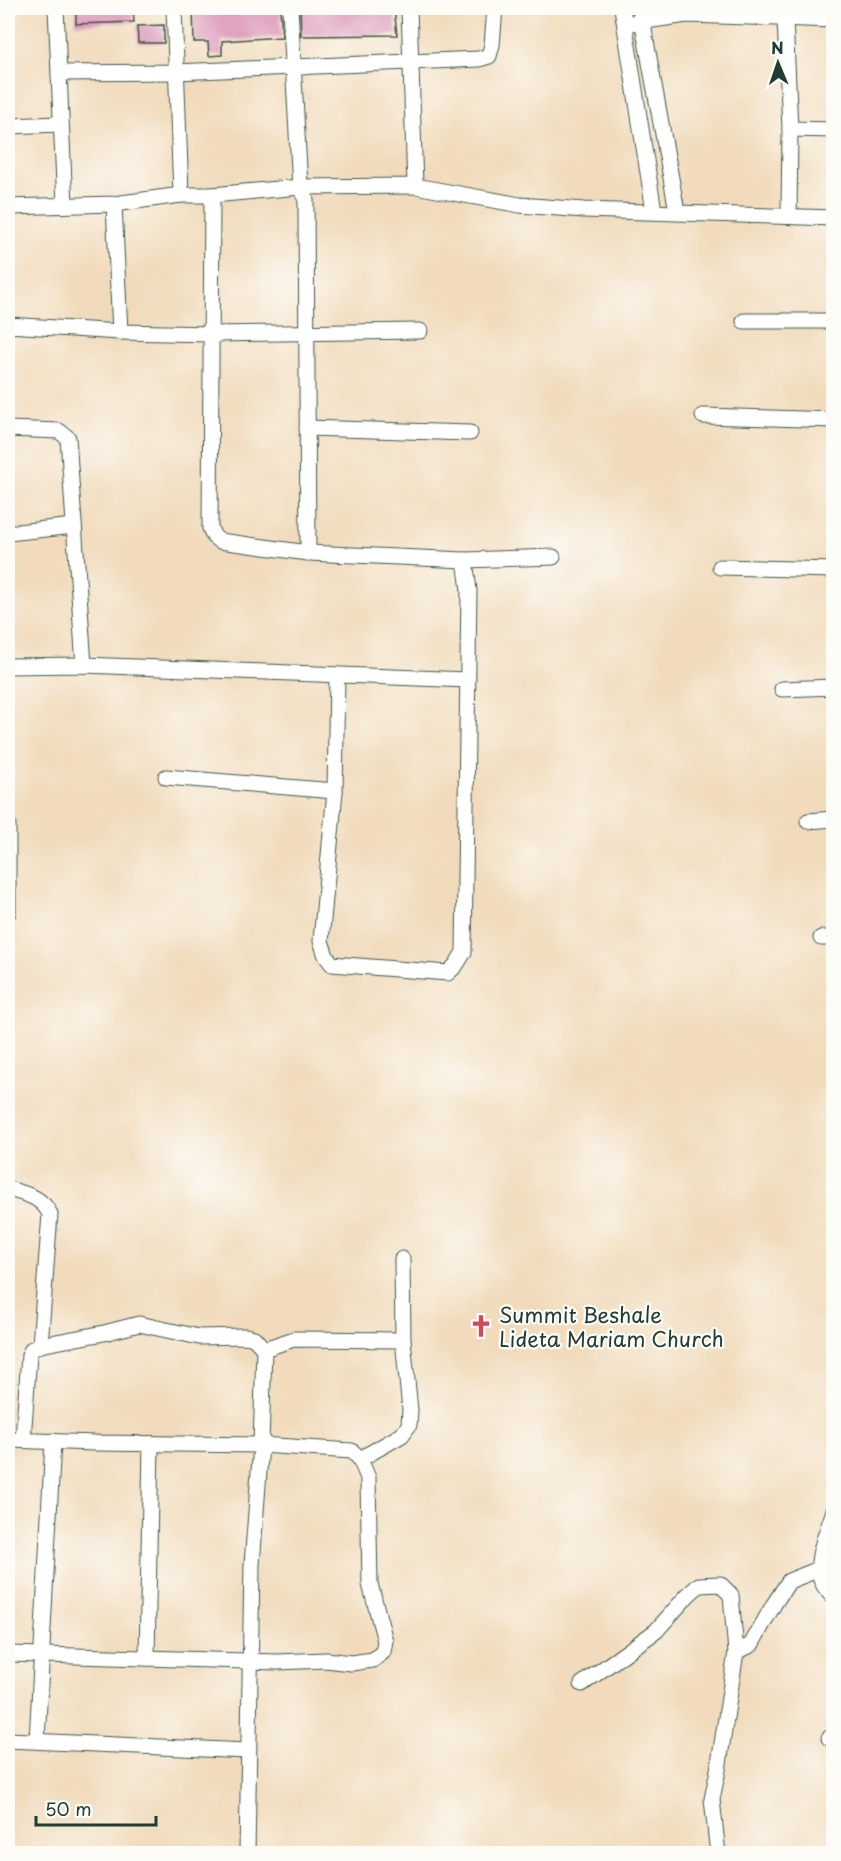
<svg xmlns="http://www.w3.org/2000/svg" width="841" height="1861" viewBox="0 0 841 1861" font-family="'Playpen Sans',sans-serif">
<rect width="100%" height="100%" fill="#fdfcf7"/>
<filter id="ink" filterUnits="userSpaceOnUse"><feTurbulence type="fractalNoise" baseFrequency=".0167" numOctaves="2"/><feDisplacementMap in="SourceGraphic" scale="12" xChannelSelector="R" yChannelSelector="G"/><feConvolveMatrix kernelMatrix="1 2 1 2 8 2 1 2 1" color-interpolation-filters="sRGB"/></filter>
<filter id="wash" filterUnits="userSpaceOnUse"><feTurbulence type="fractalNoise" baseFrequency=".008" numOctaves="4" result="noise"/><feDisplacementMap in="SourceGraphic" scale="24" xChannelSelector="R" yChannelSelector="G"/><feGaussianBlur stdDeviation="1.35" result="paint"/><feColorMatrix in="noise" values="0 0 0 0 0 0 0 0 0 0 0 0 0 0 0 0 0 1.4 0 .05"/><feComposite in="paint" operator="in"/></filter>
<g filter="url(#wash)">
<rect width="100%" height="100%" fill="#f1dbbc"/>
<g id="blocks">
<g fill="#d98eb4">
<polygon points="76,8 133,8 134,22 76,24"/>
<polygon points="193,8 280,8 282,37 222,41 222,55 209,56 208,42 194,42"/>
<polygon points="300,8 394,8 397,35 301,36"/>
<polygon points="164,25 164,43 138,43 137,26"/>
</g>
</g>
</g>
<g filter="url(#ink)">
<use href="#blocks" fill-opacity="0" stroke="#3e5548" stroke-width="1.5"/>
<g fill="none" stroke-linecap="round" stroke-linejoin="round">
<g stroke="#3e5548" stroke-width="17">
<g id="street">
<polyline points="56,8 65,205"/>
<polyline points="174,8 181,195"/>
<polyline points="290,8 300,187 306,200 308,553"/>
<polyline points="622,8 654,211"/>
<polyline points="640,8 677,211"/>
<polyline points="785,19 790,129 789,216"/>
<polyline points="625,24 687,15 834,20"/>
<polyline points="59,73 175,72 479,59 489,56 492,45 495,8"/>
<polyline points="8,126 60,124"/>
<polyline points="790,129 834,130"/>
<polyline points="415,186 520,205 584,210 834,218"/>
<polyline points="212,195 210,528 214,537 220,541 308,553 465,560 469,590 464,952 456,965 448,973 332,964 326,956 321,941 335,791 337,677"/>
<polyline points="114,204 120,332"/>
<polyline points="8,207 114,204 181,195 212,195 300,187 415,186 409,8"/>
<polyline points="744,321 834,321"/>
<polyline points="8,325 120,332 211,334 420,331"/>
<polyline points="703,416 834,420"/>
<polyline points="307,428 470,433"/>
<polyline points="8,429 59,431 68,438 84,665"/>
<polyline points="8,533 74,526"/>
<polyline points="465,560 553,557"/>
<polyline points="720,567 834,570"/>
<polyline points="8,666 84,665 468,680"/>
<polyline points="782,689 834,687"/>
<polyline points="166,777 335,791"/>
<polyline points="808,821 834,819"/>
<polyline points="8,824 8,913"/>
<polyline points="821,938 834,938"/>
<path d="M8,1189c17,5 33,7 42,25l-10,131"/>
<polyline points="264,1349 294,1339 403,1340"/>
<polyline points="8,1440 95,1443 261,1445 352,1451 360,1459 368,1478 370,1584 385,1641 383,1652 373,1660 351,1663 326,1660 277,1662 8,1654"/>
<polyline points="23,1440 29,1355 32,1349 40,1345 104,1333 139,1324 199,1337 246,1336 254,1338 264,1349 261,1445 252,1565 247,1854"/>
<polyline points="360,1459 402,1435 409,1425 410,1410 403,1340 402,1259"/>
<path d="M834,1510c-6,21 -22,52 -12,72 3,6 7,11 12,16"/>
<polyline points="736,1652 751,1645 774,1604 789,1581 819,1569"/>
<polyline points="147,1658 151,1444"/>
<polyline points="582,1684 656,1631 688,1595 699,1585 720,1584 731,1595 736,1652 718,1770 712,1799 718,1854"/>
<polyline points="829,1738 834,1739"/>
<polyline points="8,1740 247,1751"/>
<polyline points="37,1741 53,1441"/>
</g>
</g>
<use href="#street" stroke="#fff" stroke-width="15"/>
</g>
</g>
<defs>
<g id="church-bare" transform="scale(1.8)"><path d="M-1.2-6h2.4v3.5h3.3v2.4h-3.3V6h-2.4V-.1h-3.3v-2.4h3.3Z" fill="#d1495b" stroke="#fdfcf7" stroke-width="2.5" paint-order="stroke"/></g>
</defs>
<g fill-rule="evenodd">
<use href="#church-bare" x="481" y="1326"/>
</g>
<g text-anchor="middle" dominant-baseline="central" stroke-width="4.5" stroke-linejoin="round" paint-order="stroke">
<g font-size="21" fill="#1f3d34" stroke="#fdfcf7" text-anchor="start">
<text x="499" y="1314">Summit Beshale<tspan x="499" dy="24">Lideta Mariam Church</tspan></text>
</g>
</g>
<rect width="841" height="1861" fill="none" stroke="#fdfcf7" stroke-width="30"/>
<g transform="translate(778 63) rotate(358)" stroke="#fdfcf7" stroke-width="4.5" paint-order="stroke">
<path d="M0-4.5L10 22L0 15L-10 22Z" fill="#1f3d34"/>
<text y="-9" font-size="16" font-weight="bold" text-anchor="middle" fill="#1f3d34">N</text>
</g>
<path d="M36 1816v9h120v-9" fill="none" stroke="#1f3d34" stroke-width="3"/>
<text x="45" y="1816" font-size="18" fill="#1f3d34" stroke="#fdfcf7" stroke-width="4.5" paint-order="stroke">50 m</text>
</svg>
